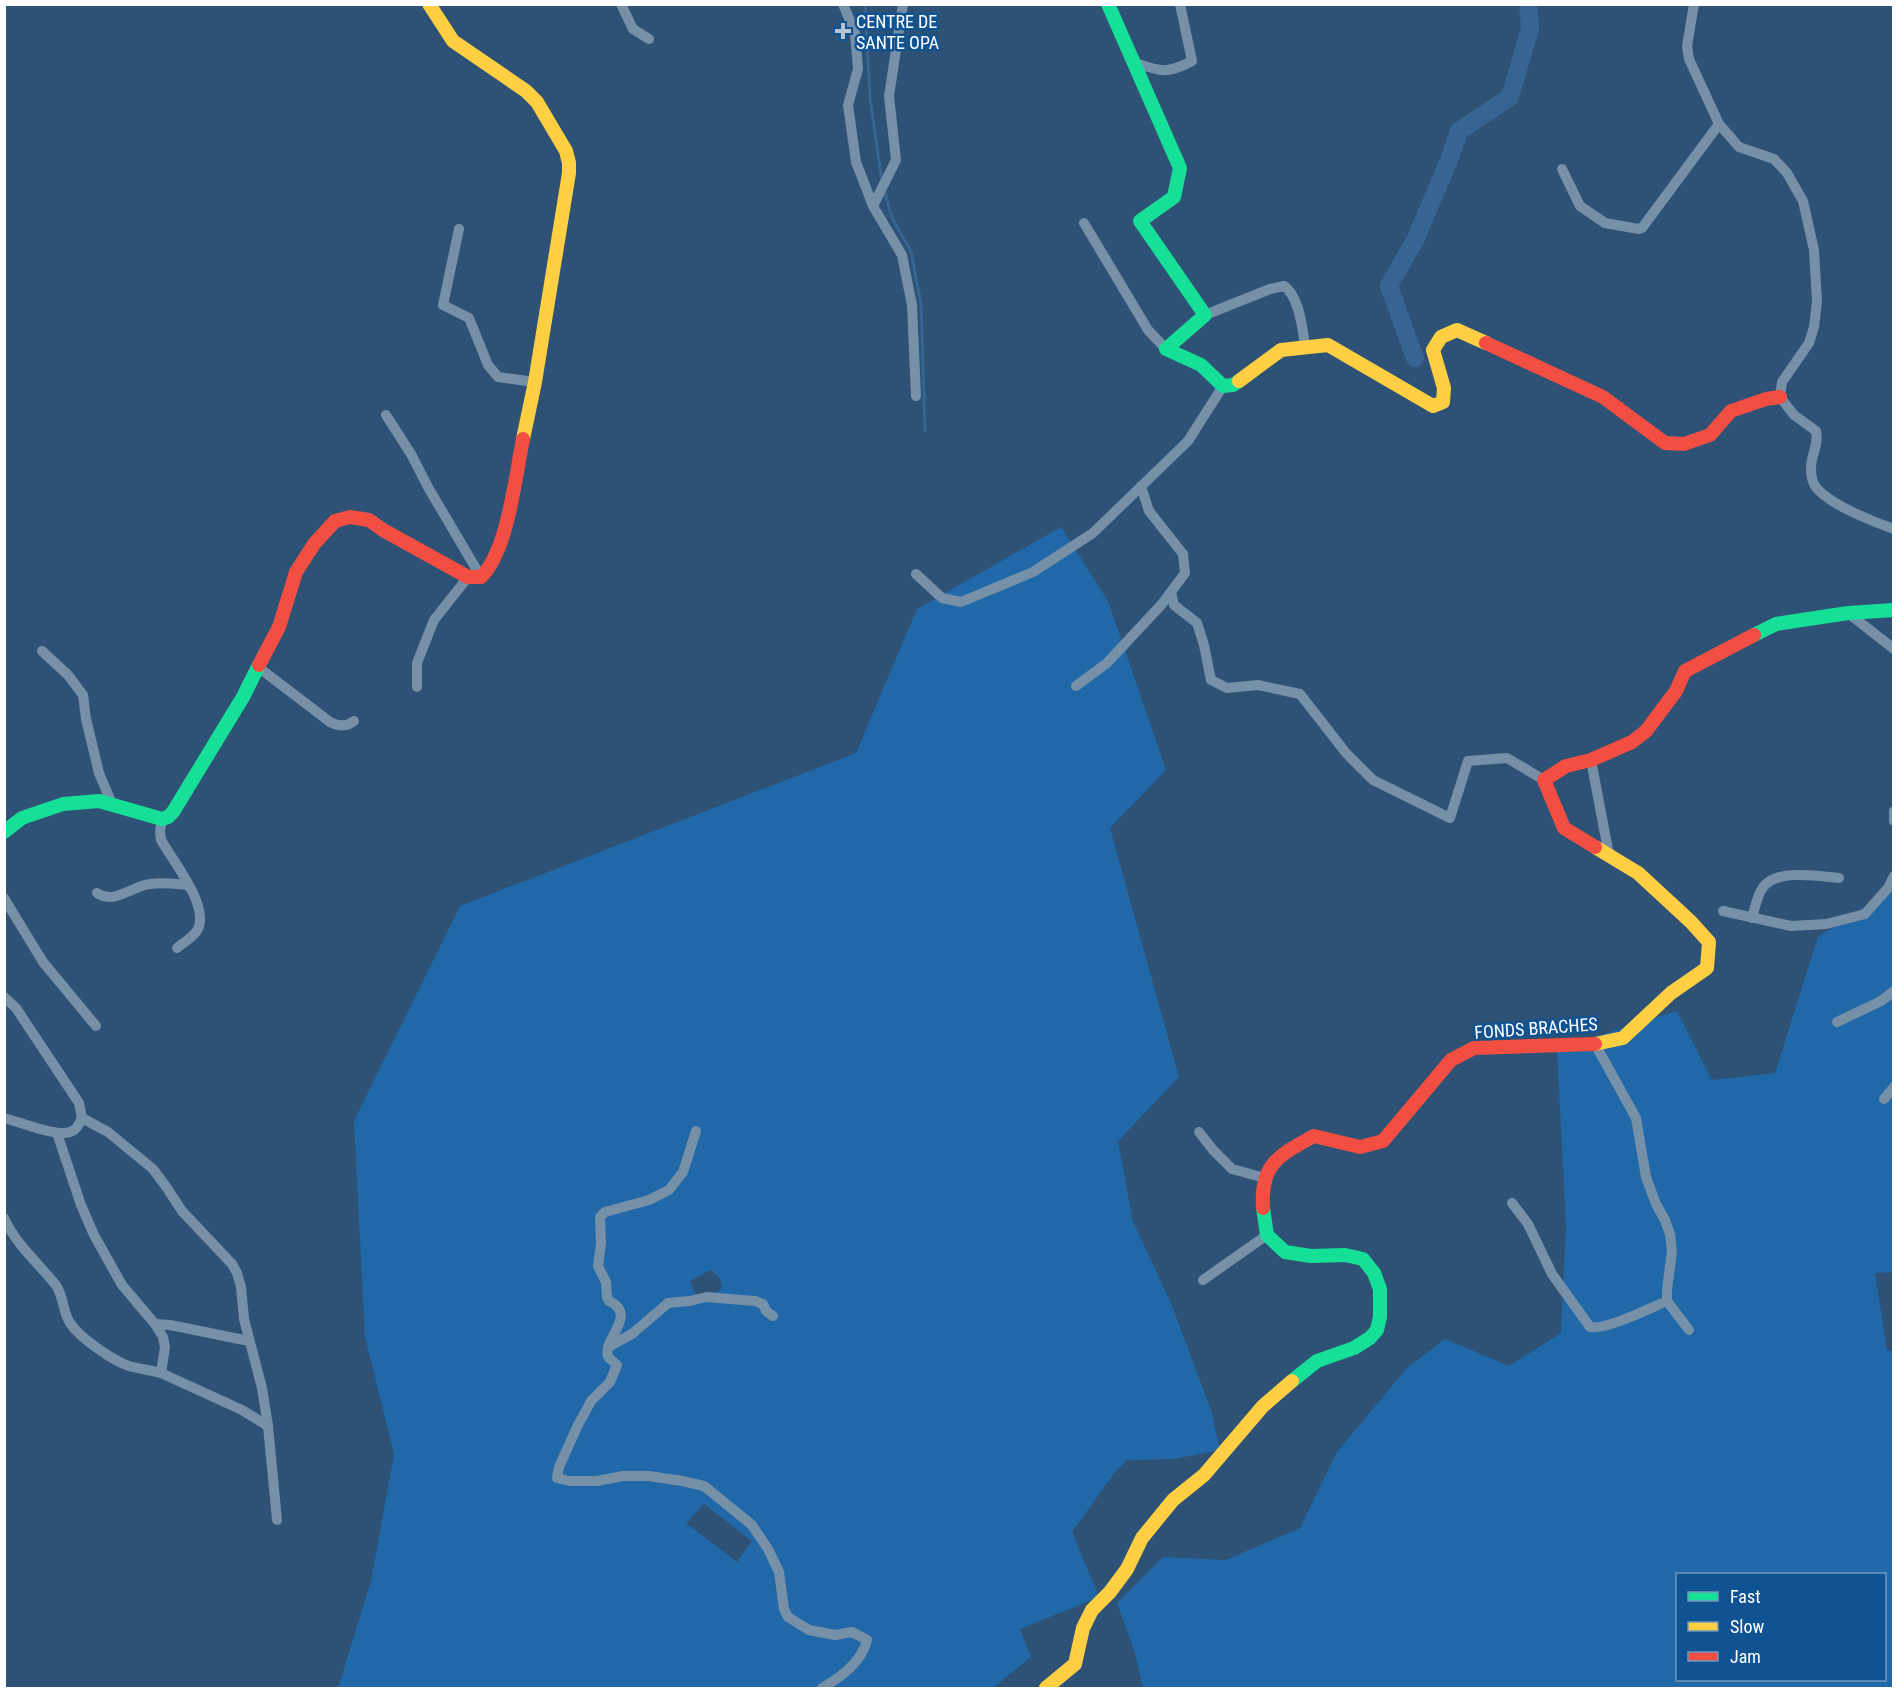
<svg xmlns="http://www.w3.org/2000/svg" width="1898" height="1693" viewBox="0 0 1898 1693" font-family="'Roboto Condensed',sans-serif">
<rect width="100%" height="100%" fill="#2e5275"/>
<g fill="#2168a9" fill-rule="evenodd">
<path d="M1061,527l47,74 58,169 -56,58 69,249 -61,64 15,81 38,81 40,107 9,40 -46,9 -47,1 -14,15 -41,57 27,65 -79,32 11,28 -38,31h-655l33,-107 23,-127 -29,-117 -11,-216 106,-215 396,-153 61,-144zM710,1270l10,8 2,10 -15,12 -11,-4 -6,-15zM704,1504l48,37 -15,21 -51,-39z"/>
<path d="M1893,889v383l-18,1 12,78h7l-1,337h-750l-8,-35 -18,-50 46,-46 63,3 74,-32 37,-76 70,-84 38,-29 64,27 52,-33 5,-106 -9,-178 120,-38 35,69 63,-7 43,-136zM1678,1574h206v106h-206z"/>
</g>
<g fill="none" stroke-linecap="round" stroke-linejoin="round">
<g stroke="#366593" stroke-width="3">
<polyline points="865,4 870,99 882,181"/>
<polyline points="885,193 892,218 911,251 921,304 925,431"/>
</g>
<polyline stroke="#366593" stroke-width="18" points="1415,358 1389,286 1416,238 1449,160 1459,131 1510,97 1530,29 1528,4"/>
<g stroke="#7690a8" stroke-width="10">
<polyline points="621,4 633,29 649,39"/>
<polyline points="843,4 855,33 858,69 848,105 856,162 873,206 902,255 912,305 916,396"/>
<path d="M1694,4l-7,42 2,13 30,65 20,23 35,12 13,14 16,28 11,49 3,52 -3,25 -5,16 -27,39 -2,15 14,18 22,16c3,15 -5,23 -5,37 0,6 1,13 4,18 13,18 58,36 79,43"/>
<path d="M1133,62c26,9 33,13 59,-1l-12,-57"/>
<polyline points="1562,169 1580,206 1605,223 1639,229 1642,228 1719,124"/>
<polyline points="873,206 896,160 889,96 903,4"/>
<polyline points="1084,223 1148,330 1166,349"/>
<polyline points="459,229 443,305 469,318 488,365 498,377 535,382"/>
<path d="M1205,315l65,-26 14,-3c15,10 19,43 21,61"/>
<polyline points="386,415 411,454 429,489 481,577"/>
<polyline points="916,574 942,598 961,602 1033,572 1093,533 1188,441 1223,386"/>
<polyline points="1171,592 1174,605 1197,623 1204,645 1211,680 1227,688 1258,685 1300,694 1346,753 1373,780 1450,818 1468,761 1507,758 1544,780"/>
<polyline points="1848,613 1894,649"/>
<polyline points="42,651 68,675 83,695 86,719 99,773 112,804"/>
<path d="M258,667l72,55c8,4 17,5 24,-1"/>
<polyline points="1076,686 1107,663 1162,604 1185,573 1183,554 1149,511 1141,486"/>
<polyline points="417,687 417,663 434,620 468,577"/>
<polyline points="1591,760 1609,855"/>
<polyline points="1894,811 1894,821"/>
<path d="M162,819l-2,12 1,9c12,21 48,65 37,89 -4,8 -14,13 -21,19"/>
<path d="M97,893c17,12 35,-7 53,-9 13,-2 26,0 38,1"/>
<polyline points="4,898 43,962 96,1026"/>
<polyline points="1723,911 1791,926 1826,924 1865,914 1888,888 1894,876"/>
<path d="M1752,918c3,-10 5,-24 12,-32 14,-17 55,-10 75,-8"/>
<path d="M4,997l12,11 63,95 3,15c-3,6 -5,12 -12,14 -14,5 -50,-10 -66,-14"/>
<polyline points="1837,1022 1881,1001 1894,991"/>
<polyline points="1595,1044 1636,1118 1646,1177 1656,1204 1665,1220 1670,1234 1672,1251 1667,1290 1667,1301 1689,1330"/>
<polyline points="1884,1099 1894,1087"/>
<polyline points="82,1118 108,1132 153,1169 167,1188 182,1211 232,1264 237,1273 241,1287 244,1319 262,1388 268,1426"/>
<path d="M696,1131l-13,41 -14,18 -20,10 -44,12 -5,5 1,26 -3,23 8,16 1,15 2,4c31,14 -10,41 0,57 1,1 7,6 8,7l-7,17 -19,19 -14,26 -18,40 -2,11 12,3h28l26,-5h26l33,5 22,5 48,39 16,24 11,23 5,37 4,8 21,13 26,5 17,-3 15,8c-5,22 -26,37 -45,48"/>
<polyline points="1199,1132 1213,1150 1232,1169 1265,1178"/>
<polyline points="57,1133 81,1205 94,1235 122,1285 155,1324 163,1337 165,1347 161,1373 242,1410 268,1426 277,1520"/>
<path d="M1512,1203l16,21 24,50 38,53c17,3 60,-19 77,-26"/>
<path d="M4,1218c11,25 34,45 51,66 9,11 7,27 15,39 9,14 43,38 59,43 11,3 21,4 32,7"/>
<polyline points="1203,1280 1267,1235"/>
<polyline points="155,1324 170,1325 249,1341"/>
<polyline points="608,1347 632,1334 668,1303 690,1301 706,1297 755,1301 763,1304 766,1311 773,1316"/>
</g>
<g stroke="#16e098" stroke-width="14">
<polyline points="1108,4 1180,168 1174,197 1140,221 1205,315 1166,349 1201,365 1223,386 1233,385 1239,381"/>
<polyline points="1754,635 1776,624 1848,613 1894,610"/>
<polyline points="4,832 22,818 63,804 99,801 162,819 168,817 173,812 243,697 259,665"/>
<polyline points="1263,1208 1267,1235 1285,1252 1311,1256 1345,1255 1363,1259 1374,1273 1380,1289 1380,1317 1377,1330 1370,1338 1354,1348 1317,1361 1292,1381"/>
</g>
<g stroke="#ffcf43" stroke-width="14">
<polyline points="429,4 453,41 526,91 537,102 566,151 569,163 569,173 535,382 523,439"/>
<polyline points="1239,381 1281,350 1328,345 1433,406 1443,402 1444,388 1433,350 1441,337 1457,330 1486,343"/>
<polyline points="1595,1044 1623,1038 1671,993 1707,968 1709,942 1691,922 1638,873 1595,847"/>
<polyline points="1046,1688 1075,1664 1083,1628 1092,1610 1110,1592 1127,1569 1142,1538 1173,1500 1204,1475 1263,1406 1292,1381"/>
</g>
<g stroke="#f24e42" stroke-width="14">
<polyline points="1486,343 1603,397 1665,443 1684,444 1710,435 1731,411 1766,399 1780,397"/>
<path d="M259,665l20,-38 17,-55 18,-28 21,-23 15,-4 19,3 14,10 85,47h13c27,-27 34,-99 42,-138"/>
<polyline points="1595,847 1564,828 1544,780 1566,766 1591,760 1632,742 1646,731 1676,691 1685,671 1754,635"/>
<path d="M1263,1208c-3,-44 16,-53 51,-72l46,11 23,-6 68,-81 23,-12 121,-4"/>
</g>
</g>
<path fill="#b6c2cf" stroke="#105393" stroke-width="2" d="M840 22h6v6h6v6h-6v6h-6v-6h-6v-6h6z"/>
<g text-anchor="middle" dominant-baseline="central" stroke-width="5" stroke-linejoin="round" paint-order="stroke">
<g font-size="18" fill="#fff" stroke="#105393" text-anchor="start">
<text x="856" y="21">CENTRE DE<tspan x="856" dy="21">SANTE OPA</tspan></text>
</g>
<g font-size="18" fill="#fff" stroke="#105393">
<text transform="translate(1536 1028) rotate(-4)">FONDS BRACHES</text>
</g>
</g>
<rect width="1898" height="1693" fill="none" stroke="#ffffff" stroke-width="12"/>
<rect x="1676" y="1573" width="210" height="108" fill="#105393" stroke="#7098be" stroke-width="1.5"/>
<rect x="1688" y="1592" width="30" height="9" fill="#16e098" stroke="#7098be" stroke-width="1.5"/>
<text x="1730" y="1603" font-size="18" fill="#ffffff">Fast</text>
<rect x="1688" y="1622" width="30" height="9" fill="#ffcf43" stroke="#7098be" stroke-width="1.5"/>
<text x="1730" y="1633" font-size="18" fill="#ffffff">Slow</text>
<rect x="1688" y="1652" width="30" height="9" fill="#f24e42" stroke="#7098be" stroke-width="1.5"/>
<text x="1730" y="1663" font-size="18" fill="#ffffff">Jam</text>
</svg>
